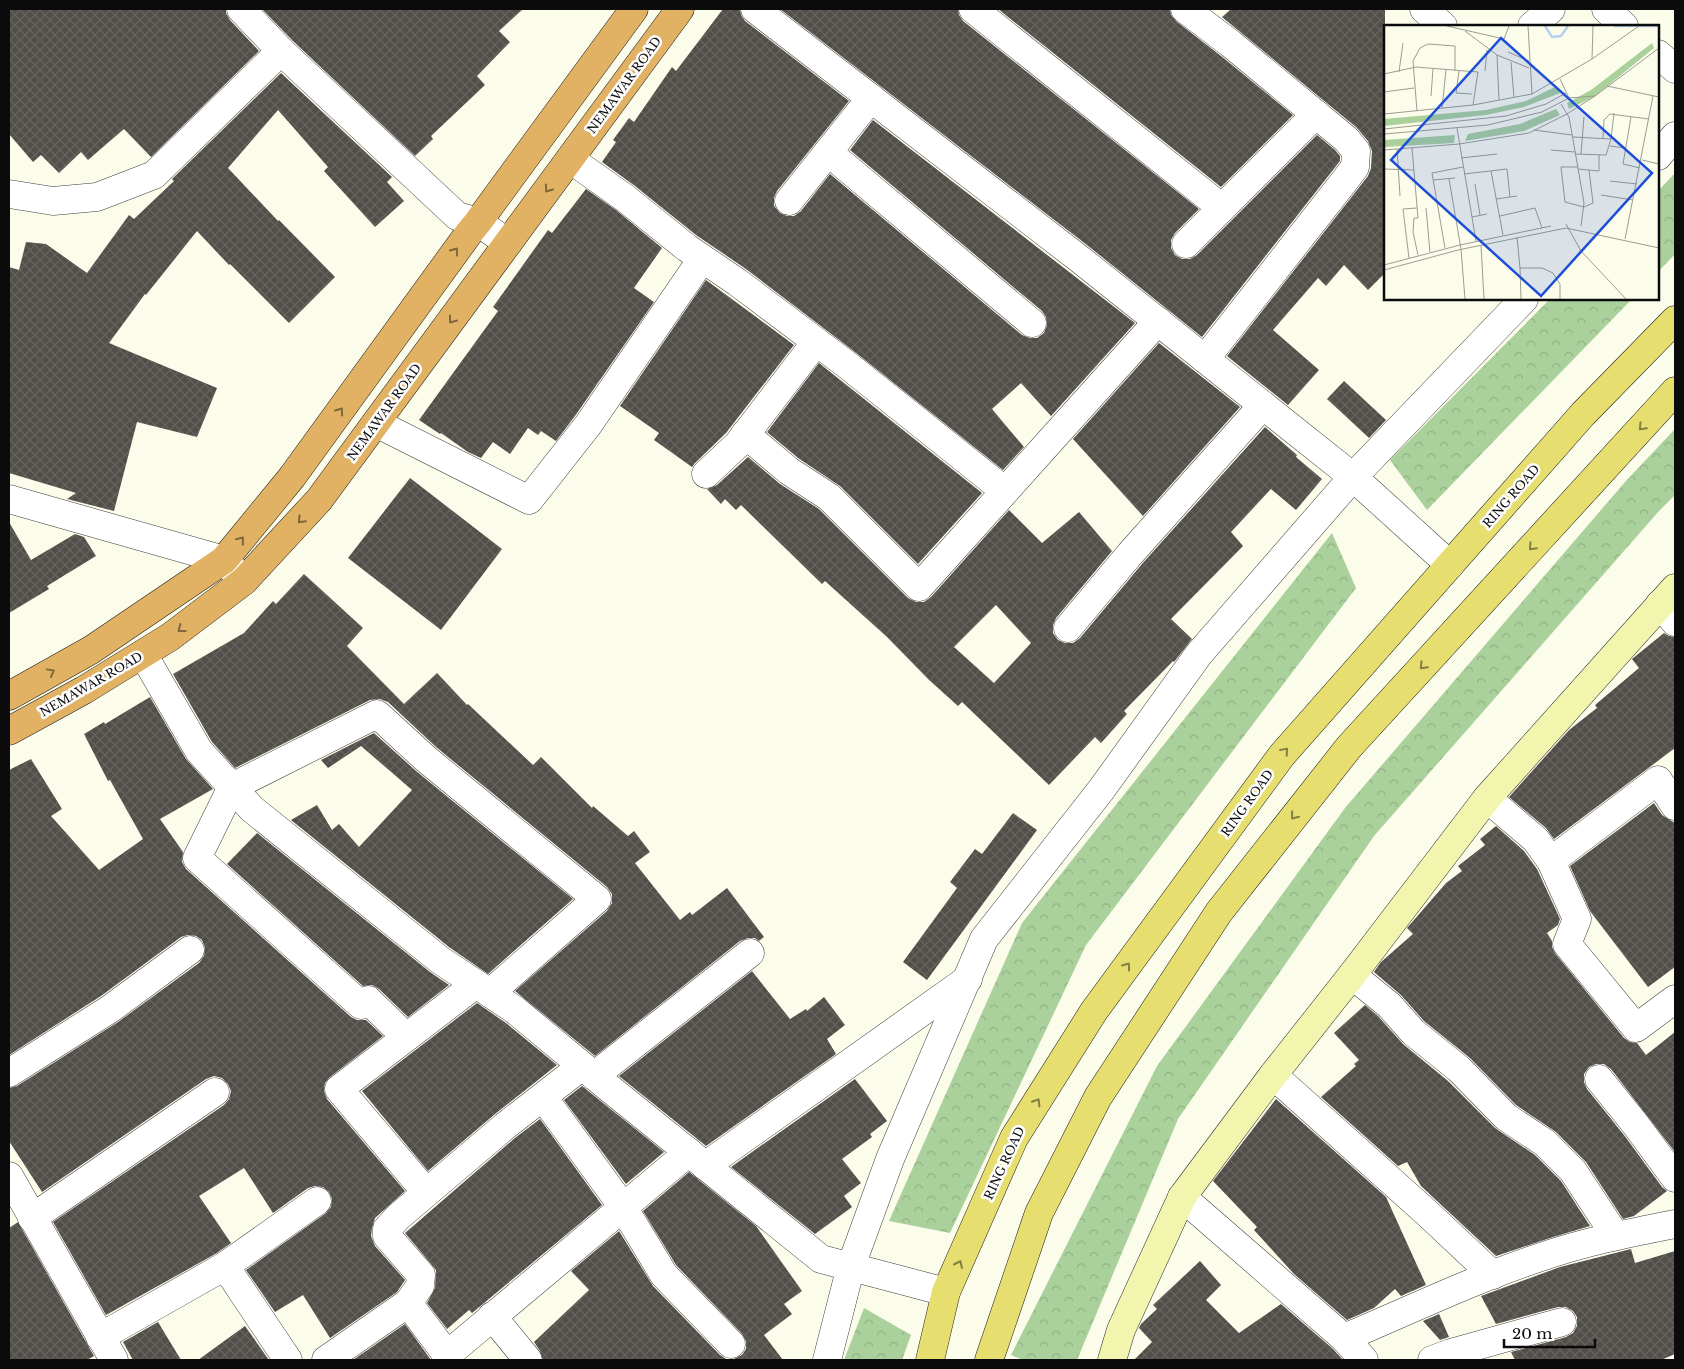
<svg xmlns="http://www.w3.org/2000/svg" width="1684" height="1369" viewBox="0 0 1684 1369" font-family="'Libre Baskerville',serif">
<defs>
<pattern id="forest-crowns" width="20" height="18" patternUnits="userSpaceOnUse" patternTransform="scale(1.25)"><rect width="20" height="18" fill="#aad19b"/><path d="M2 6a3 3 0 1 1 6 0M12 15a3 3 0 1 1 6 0" fill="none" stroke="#91b284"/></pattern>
<pattern id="building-cross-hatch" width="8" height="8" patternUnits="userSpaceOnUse" patternTransform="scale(1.25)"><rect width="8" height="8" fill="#524e49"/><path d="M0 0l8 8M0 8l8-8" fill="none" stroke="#66635f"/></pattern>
</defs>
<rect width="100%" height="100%" fill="#fcfceb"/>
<g fill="url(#forest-crowns)">
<polygon points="1675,173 1675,254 1658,272 1658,191"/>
<polygon points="1550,299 1632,299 1427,510 1390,460"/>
<polygon points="1675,429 1675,495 1659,511 1374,836 1178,1119 1077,1360 1023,1360 1011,1355 1157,1066 1345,808 1625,482"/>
<polygon points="1332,533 1356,588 1086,945 950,1233 889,1221 1022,923"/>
<polygon points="864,1308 911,1335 902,1360 844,1360"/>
</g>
<g fill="url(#building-cross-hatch)" fill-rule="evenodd">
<polygon points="9,9 226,9 226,13 230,20 259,51 151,157 124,129 88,160 81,152 59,173 41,155 33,162 9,134"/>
<polygon points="262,9 523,9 499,31 510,42 477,76 485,85 431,136 433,139 415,156 292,40"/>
<polygon points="723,9 740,9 741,15 745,21 849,101 777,191 774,198 774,206 780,213 787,216 794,216 801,211 830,174 1022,335 1030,338 1037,338 1044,333 1047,325 1046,317 1042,311 850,150 873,120 1135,323 1051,416 1021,383 992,409 1024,447 1003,470 855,352 746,269 696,235 635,186 602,162 616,142 613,140 629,118 634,122 672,67 676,71"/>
<polygon points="780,9 958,9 959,15 963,21 1199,209 1175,233 1171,240 1171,248 1175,255 1182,259 1190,259 1197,255 1317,135 1335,150 1340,156 1340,161 1202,337 1087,245"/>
<polygon points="998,9 1170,9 1171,15 1176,21 1221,56 1293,115 1221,187"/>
<polygon points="1231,9 1385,9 1385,273 1368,290 1344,265 1326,286 1318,278 1273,330 1319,370 1288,405 1227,356 1368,176 1371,168 1372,151 1368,141 1356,127 1222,17"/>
<polygon points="281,73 392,177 387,182 404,201 375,227 324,171 328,167 278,110 228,168 278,221 279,220 335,277 289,323 230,264 229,265 197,231 146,295 145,294 109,343 217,388 197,437 137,422 114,511 67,499 76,493 9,473 9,267 19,270 26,242 46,244 87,273 129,215 134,219 174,181 172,179"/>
<polygon points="586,189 616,210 662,248 634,288 654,302 575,416 556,441 541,431 538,435 528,428 510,454 493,442 481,458 468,452 441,433 440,434 419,420 498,311 493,307 548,230 552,233"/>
<polygon points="706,280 794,345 726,433 695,463 692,467 654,440 659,433 620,406"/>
<polygon points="1159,343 1240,407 1143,516 1073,439"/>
<polygon points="819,363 982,493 918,564 840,486 798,458 767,432"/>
<polygon points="1344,381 1386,420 1369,438 1327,399"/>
<path d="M1265,427l32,28 -1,2 26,22 -26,31 -25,-21 -40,43 12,14 -72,73 21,20 -18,23 -1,-1 -49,50 3,3 -26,29 -6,-6 -46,48 -87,-83 -4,4 -29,-26 -42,-43 -62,-56 -3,3 -81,-79 -5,5 -11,-11 -4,5 -14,-15 10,-4 31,-28 32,27 39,25 89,89 8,4h8l7,-5 78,-87 33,33 37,-31 33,39 -56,67 -3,7v8l5,7 7,3h8l7,-5 62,-74zM996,605l35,38 -37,40 -40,-36z"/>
<polygon points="410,478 502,549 441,630 348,558"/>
<polygon points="9,522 31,560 75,534 84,537 96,556 47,586 49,589 9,613"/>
<polygon points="304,574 363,628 347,646 404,704 437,673 467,705 468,704 533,765 541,757 592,808 593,806 628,836 634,831 650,852 635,863 680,920 690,912 692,915 727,888 764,937 759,941 755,938 748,938 740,941 595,1056 515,991 607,911 612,903 612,894 607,887 436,747 388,702 380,699 370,700 235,768 212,742 173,674 244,633 273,601 276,604"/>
<polygon points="1664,633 1669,636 1675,637 1675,748 1554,839 1546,828 1509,797 1569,730 1597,708 1595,705 1639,668 1632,659"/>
<polygon points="150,697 186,759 213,789 160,819 183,852 182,862 186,869 351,1017 357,1020 366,1020 383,1036 330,1077 325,1083 324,1091 327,1099 405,1191 375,1218 372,1228 371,1236 375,1246 405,1280 397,1292 330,1338 303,1295 275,1312 246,1270 326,1213 331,1207 332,1199 329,1192 323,1187 315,1186 308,1188 273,1213 244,1168 199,1196 231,1243 217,1253 106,1315 53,1222 224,1105 229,1099 231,1091 228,1084 222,1078 214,1076 206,1079 42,1192 9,1141 9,1088 17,1086 118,1022 199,963 204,956 205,948 202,940 196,936 188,935 181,937 101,996 9,1055 9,770 31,759 62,809 51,816 99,870 143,839 110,780 108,781 84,734 104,722 105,724"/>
<polygon points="374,733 416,771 573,899 488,974 449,947 291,820 317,805 332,830 339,824 359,847 412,790 361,746 328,768 321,760"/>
<polygon points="1654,803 1662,815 1675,823 1675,967 1648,987 1590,911 1570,866"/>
<polygon points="1013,813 1037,830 927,980 903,962 957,888 950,882 975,849 982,854"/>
<polygon points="1496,826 1524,851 1537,869 1560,919 1558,925 1547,933 1552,941 1552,947 1555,953 1624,1038 1630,1042 1637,1043 1646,1055 1675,1032 1675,1152 1611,1069 1604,1064 1596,1064 1589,1067 1584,1074 1584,1082 1587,1089 1624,1135 1662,1187 1667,1191 1634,1216 1623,1219 1586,1162 1556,1132 1516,1105 1470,1058 1424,1021 1401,995 1374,972 1381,962 1413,934 1407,928 1414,920 1446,883 1462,871 1458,866 1485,845 1480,839"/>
<polygon points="257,833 430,972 449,985 408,1017 379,989 372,985 363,986 227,864"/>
<polygon points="752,971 790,1019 806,1009 807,1011 824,997 845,1025 827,1039 836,1054 706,1146 619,1076"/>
<polygon points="477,1003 506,1023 557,1065 495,1114 428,1171 362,1091"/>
<polygon points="1365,1005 1378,1016 1403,1044 1448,1081 1495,1128 1535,1155 1561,1181 1590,1226 1550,1238 1496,1256 1421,1186 1407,1162 1398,1166 1321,1097 1356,1066 1354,1064 1359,1060 1334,1033"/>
<polygon points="855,1079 887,1121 870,1134 872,1137 842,1159 861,1183 844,1196 852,1207 815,1234 731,1167"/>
<polygon points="582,1086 664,1152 626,1184 564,1100"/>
<polygon points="1276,1099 1386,1197 1426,1285 1401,1296 1395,1289 1374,1308 1347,1320 1294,1274 1254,1230 1257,1227 1213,1181"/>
<polygon points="540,1119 602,1205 472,1313 469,1310 447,1329 427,1303 435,1288 436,1270 405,1233 515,1138"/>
<polygon points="689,1172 756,1226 802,1291 784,1304 792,1314 764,1335 783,1360 543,1360 540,1351 534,1342 589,1290 571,1271 619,1231 653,1286 720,1355 726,1359 734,1359 742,1355 746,1349 746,1341 742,1334 676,1265 643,1211"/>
<polygon points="18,1222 94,1356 87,1360 9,1360 9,1228"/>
<polygon points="1631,1249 1635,1263 1675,1251 1675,1354 1661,1360 1515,1360 1511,1352 1566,1337 1573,1333 1577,1326 1577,1317 1573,1311 1566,1307 1558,1307 1496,1324 1481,1296 1560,1267"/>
<polygon points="1200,1261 1221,1285 1206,1300 1239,1333 1281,1304 1333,1349 1343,1360 1134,1360 1152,1342 1139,1328 1141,1324 1157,1309 1153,1305"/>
<polygon points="1439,1314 1449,1337 1440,1340 1423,1321"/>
<polygon points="158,1322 181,1360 133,1360 123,1342"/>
<polygon points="405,1324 431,1360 353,1360"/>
<polygon points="245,1326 269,1360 198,1360"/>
</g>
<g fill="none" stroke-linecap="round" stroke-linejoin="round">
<g stroke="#3e3e3e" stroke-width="29">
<g id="street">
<polyline points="241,9 281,51"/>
<polyline points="755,9 1077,257 1353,477 1450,565"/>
<polyline points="973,9 1222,208"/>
<polyline points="1185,9 1231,44 1346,139 1356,151 1355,167 1346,179 1205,359"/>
<polyline points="1424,9 1443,26"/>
<polyline points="1606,9 1624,26"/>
<polyline points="1532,26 1551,9"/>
<polyline points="1658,54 1675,69"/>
<polyline points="828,152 1032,323"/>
<polyline points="1658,156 1675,136"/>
<polyline points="570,159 625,198 687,248 737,282 846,364 1005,491"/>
<polyline points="9,194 53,201 97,197 154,175 281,51 457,216 478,222 508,243"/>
<polyline points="789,201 871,98"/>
<polyline points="1186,244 1316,114"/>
<polyline points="376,423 529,500 588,425 702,259"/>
<polyline points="745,434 789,471 829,497 919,587 1158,321"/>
<polyline points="706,474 738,444 816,342"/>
<polyline points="9,499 224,560 244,581"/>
<polyline points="1660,604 1675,622"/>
<polyline points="1068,628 1130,554 1263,405"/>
<polyline points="143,654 199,751 252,809 440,960 515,1010 609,1088 821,1259 946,1292"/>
<polyline points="1487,798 1536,840 1551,861 1577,919 1567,944 1636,1028 1675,999"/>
<polyline points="1551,861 1658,780 1675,806"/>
<polyline points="1352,975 1389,1005 1413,1032 1459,1069 1506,1117 1545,1143 1573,1171 1615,1235"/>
<polyline points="406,1037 368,1000 361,1005 197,858 232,787 377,714 426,759 597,899 490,993"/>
<polyline points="9,1073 110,1009 190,950"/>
<polyline points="1273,1075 1427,1213 1493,1275"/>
<polyline points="594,1076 750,953"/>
<polyline points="1599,1079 1636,1125 1675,1178"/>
<polyline points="543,1097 623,1207 664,1275 731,1344"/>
<polyline points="705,1166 968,979"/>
<polyline points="9,1176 114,1360"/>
<polyline points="426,1192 339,1089 476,984"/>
<polyline points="1182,1197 1344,1338 1364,1360"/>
<polyline points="32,1218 215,1092"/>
<polyline points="225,1266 317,1201"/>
<polyline points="408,1303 447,1355"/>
<polyline points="492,1316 528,1360"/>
<polyline points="100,1337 225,1266 288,1360"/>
<path d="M1344,1338c64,-27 128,-58 194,-80 45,-16 91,-25 137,-34"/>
<polyline points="326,1360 408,1303 420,1286 421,1275 387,1236 387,1229 398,1217 505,1126 582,1066"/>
<polyline points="450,1360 447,1355 689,1152"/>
<polyline points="827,1360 851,1266 890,1159 984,939 1101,790 1199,654 1353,477 1524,299"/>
<polyline points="1432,1360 1451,1353 1562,1322"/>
</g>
</g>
<g stroke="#2d2d2d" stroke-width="29">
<polyline id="secondary" points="1112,1360 1121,1330 1182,1197 1273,1075 1352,975 1487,798 1675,588"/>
</g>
<g stroke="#1c1c1c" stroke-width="29">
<g id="primary">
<polyline points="930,1360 946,1292 1014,1138 1094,1011 1282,755 1583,414 1675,320"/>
<polyline points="989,1360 1039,1213 1098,1097 1219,912 1349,747 1675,391"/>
</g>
</g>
<g stroke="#1c1c1c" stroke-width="29">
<g id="highway">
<polyline points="9,696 91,650 224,560 292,477 469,233 478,222 634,9"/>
<polyline points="9,731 84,690 170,637 244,581 319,500 680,9"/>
</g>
</g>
<use href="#street" stroke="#fff" stroke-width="28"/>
<use href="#secondary" stroke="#f1f5ae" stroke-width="28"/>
<use href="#primary" stroke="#e7de70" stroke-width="28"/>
<use href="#highway" stroke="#e2b264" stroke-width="28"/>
</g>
<defs><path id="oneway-chevron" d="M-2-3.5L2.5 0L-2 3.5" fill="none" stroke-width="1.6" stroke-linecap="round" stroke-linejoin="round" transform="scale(1.25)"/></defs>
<g stroke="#81673c">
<use href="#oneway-chevron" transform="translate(548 189) rotate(126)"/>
<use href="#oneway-chevron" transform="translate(455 251) rotate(-54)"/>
<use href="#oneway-chevron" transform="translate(452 320) rotate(126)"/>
<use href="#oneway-chevron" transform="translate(340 411) rotate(-54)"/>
<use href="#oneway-chevron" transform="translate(301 520) rotate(133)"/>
<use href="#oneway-chevron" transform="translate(241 540) rotate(-51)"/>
<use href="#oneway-chevron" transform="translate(181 629) rotate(143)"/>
<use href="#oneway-chevron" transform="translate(51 672) rotate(-29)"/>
</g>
<g stroke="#847f43">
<use href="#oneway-chevron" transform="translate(1642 427) rotate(133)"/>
<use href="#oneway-chevron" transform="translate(1532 547) rotate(133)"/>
<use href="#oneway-chevron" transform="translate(1423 666) rotate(133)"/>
<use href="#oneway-chevron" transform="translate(1285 751) rotate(-49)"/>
<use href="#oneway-chevron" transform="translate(1294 816) rotate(128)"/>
<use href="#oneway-chevron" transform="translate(1127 966) rotate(-54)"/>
<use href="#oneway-chevron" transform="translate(1037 1102) rotate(-58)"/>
<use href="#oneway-chevron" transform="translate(959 1264) rotate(-66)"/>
</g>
<g text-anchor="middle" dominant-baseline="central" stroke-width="5" stroke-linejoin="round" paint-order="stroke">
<g font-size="12" fill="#0b0b0b" stroke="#fff">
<text transform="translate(624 85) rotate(-54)">NEMAWAR ROAD</text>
<text transform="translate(384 412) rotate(-54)">NEMAWAR ROAD</text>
<text transform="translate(1511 496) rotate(-49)">RING ROAD</text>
<text transform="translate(91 684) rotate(-30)">NEMAWAR ROAD</text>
<text transform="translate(1247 803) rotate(-54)">RING ROAD</text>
<text transform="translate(1004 1163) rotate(-65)">RING ROAD</text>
</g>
</g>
<g transform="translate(1384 25)">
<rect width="275" height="275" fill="#fcfceb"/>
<path d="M268,18l2,5 -60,49 -25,12 -2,-6 24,-13zM173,61l3,7 -36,14 -38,8 -102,11v-7l102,-9 40,-9zM172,84l4,6 -36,16 -59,10 3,-7 52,-10zM71,110l-1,8 -70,4v-7z" fill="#aad19b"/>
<path fill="none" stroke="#b6d0ee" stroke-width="2.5" d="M161,1l7,11 9,-1 7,-10M230,1h45"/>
<path fill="none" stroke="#9c9c91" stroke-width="1" d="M63,1l57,13 5,-13M144,1l4,68M81,6l32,24 32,13M124,27l21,9M113,30l2,45M208,34l1,-33M127,37l3,35M75,46l-3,22 16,1M101,46l2,-21M15,47l4,-29M0,49l32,-7 62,5 -5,33M176,54l9,19 26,-2 64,-48M223,61l52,11M0,67l30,-4M47,71l2,-27M177,79l8,13 10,57 5,29 -3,23M58,83l4,-38M33,86l-4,-50 7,-13 8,-4 27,2v25M0,89l89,-9 59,-11 60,-35 47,-33M247,92l-8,47 17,4M73,103l19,113M0,104l122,-13 40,-12 20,-11M150,105l38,5M0,109l104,-9 54,-13 27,-14M189,112l38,2 3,-26M219,113l1,-18 6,-6 39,5M226,121l16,2M28,123l6,70h-4l-1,14 5,23M13,124l3,47M0,125l75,-6 70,-11 38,-19 28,-18M167,125l24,2M191,129l31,1 5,-16M197,129l3,-37M77,133l36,-4M258,135l17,4M194,142h-17l4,35 19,5 9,-4 -4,-33M0,144l30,1M194,144l21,2v-16M107,146l12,64M80,149l43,-5 3,28M65,154l12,70 4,50M49,155l22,-2M226,156l27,3M91,159l5,31M217,170l32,5M112,174l21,-3M42,183l4,44M116,191l35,-8 7,20M88,192l15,-3M182,199l15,27 45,48M133,212l3,31h22l11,5 7,11v15M241,214l28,-143M97,220l3,54M61,223l-13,-75 31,-6M25,233l-6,-49 14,-1M0,240l76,-20 91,-19M136,243l1,31M0,245l74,-20 108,-22 93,20"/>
<path fill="#1d4ed8" fill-opacity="0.15" stroke="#1d4ed8" stroke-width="2.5" d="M117,13l151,135 -111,123 -150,-136z"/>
<rect width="275" height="275" fill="none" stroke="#0b0b0b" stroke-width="2.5"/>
</g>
<rect width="1684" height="1369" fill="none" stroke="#0b0b0b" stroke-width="20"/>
<path d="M1504 1339v8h91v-8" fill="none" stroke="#0b0b0b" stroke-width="2.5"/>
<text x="1512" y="1339" font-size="15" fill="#0b0b0b" stroke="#ffffff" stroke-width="4" paint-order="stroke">20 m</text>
</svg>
